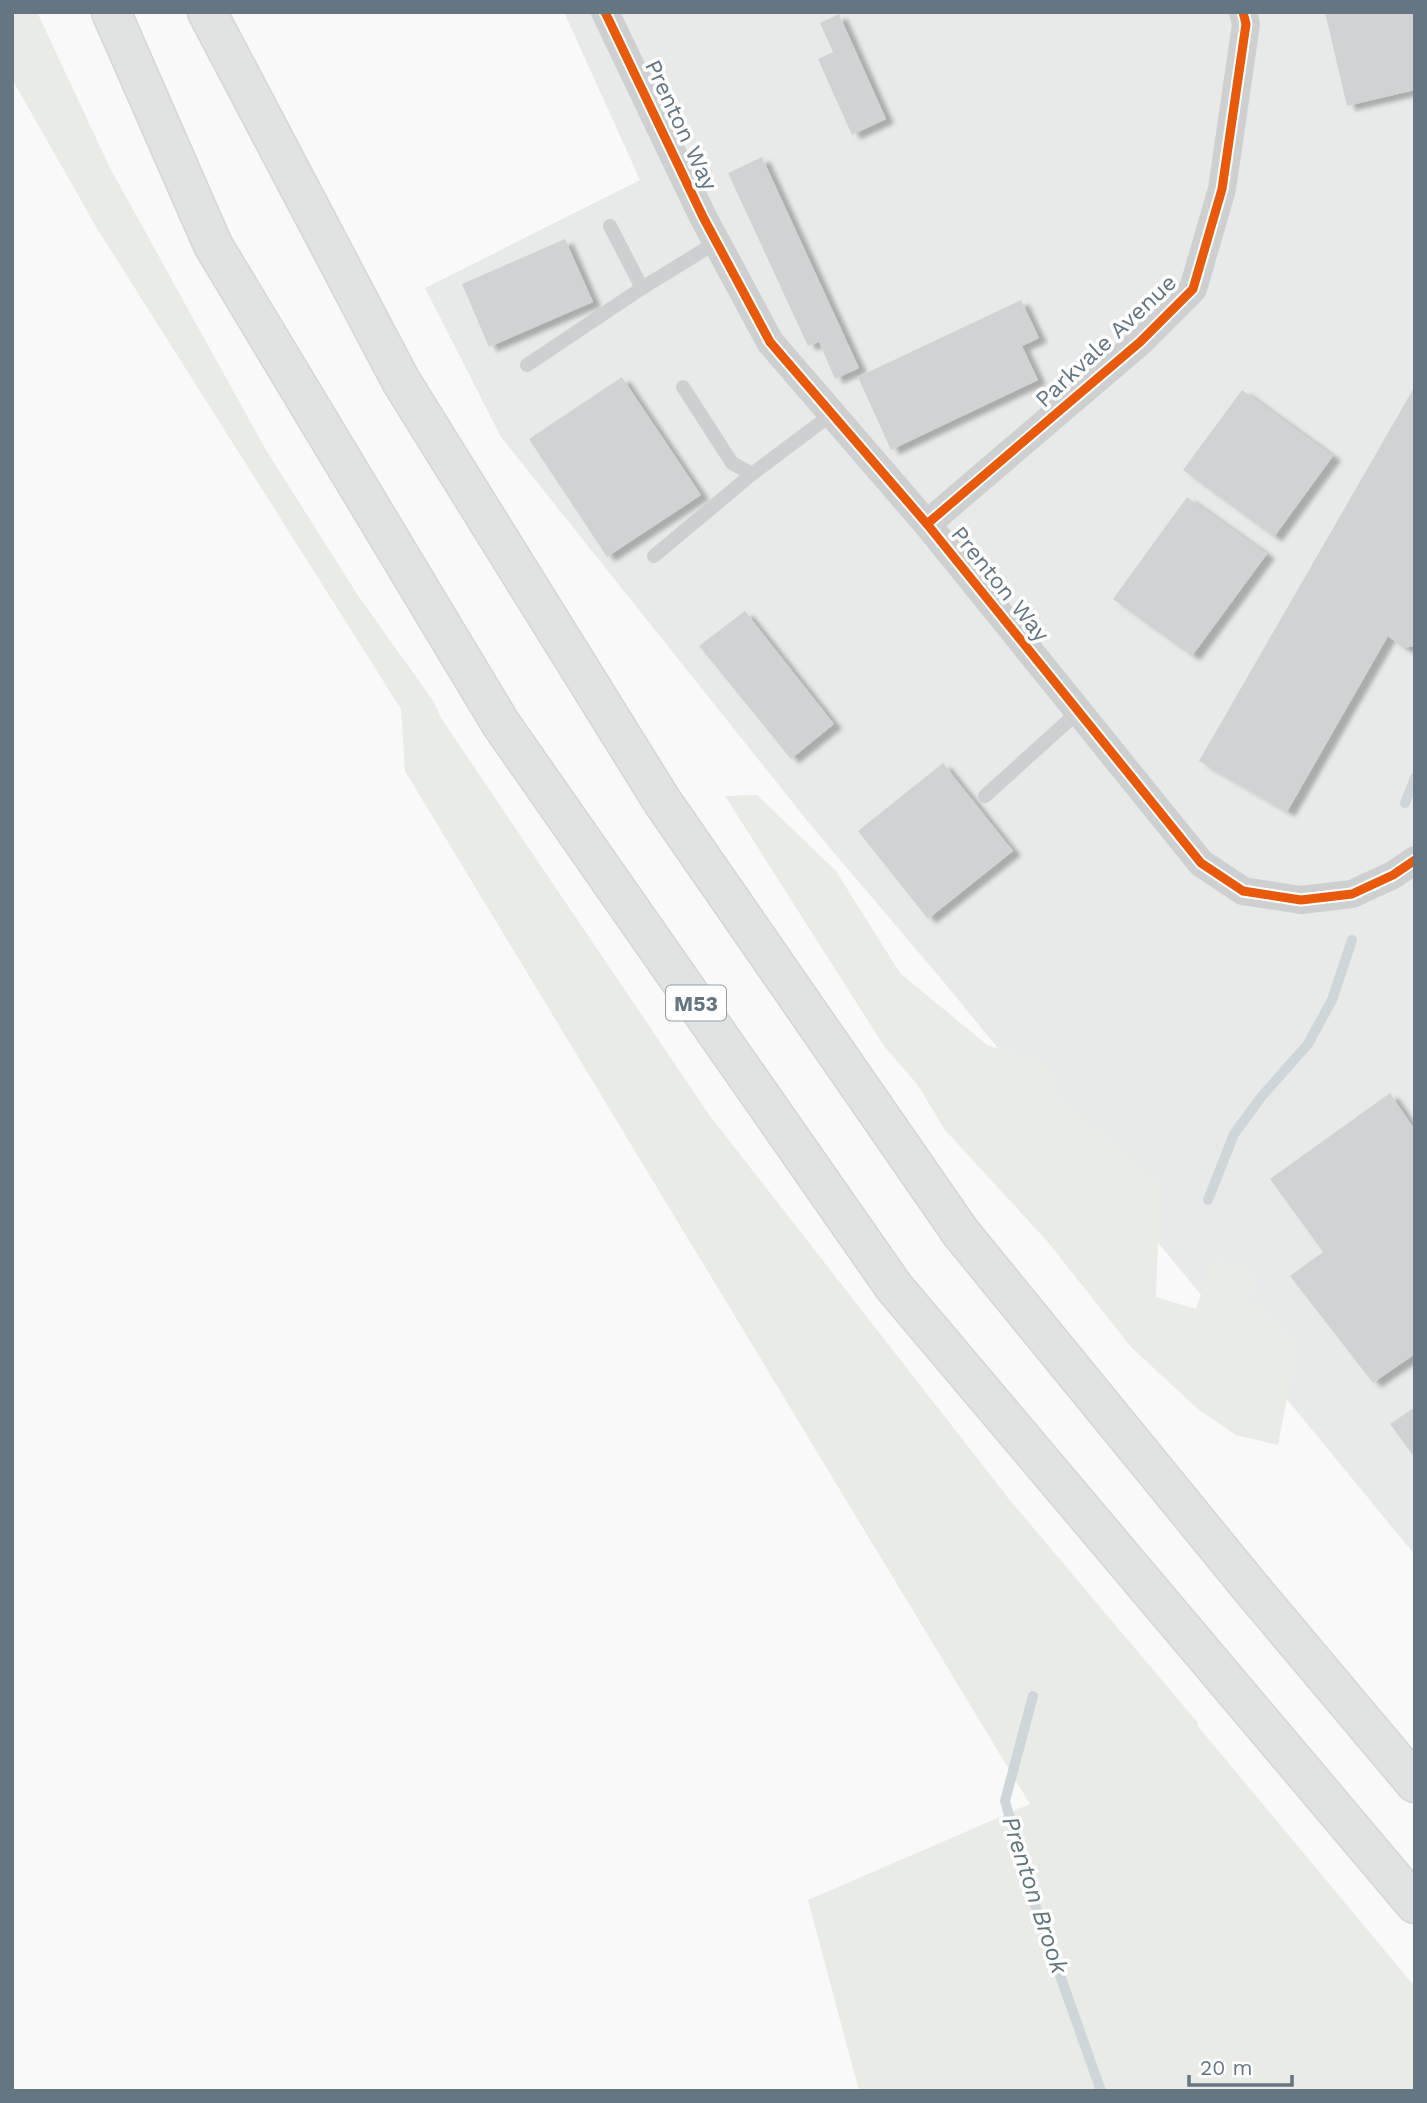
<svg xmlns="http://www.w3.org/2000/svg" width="1427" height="2103" viewBox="0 0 1427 2103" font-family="'Work Sans',sans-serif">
<defs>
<filter id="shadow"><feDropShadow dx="8" dy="4.5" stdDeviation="2" flood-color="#0004"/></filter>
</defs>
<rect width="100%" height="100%" fill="#f9f9f9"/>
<polygon fill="#e8e9e9" points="564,12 1415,12 1415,1555 942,980 813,828 501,437 425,288 640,180"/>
<g fill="#e8ebe6">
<polygon points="12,12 37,12 110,168 266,450 359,597 434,702 441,718 710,1116 1009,1499 1198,1723 1197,1725 1415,1987 1415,2091 859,2091 808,1900 1030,1804 405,771 401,709 98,230 12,79"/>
<polygon points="757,795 836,871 900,973 987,1045 1046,1063 1059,1098 1160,1184 1156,1297 1196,1309 1212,1260 1243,1264 1255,1280 1249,1299 1298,1343 1278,1445 1236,1435 1199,1410 1131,1347 1047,1241 945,1130 917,1084 884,1046 725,796"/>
</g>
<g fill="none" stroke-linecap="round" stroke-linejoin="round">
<g stroke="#ced6d9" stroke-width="10">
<polyline points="1405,803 1415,778"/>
<polyline points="1208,1200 1234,1134 1262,1096 1308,1044 1332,1000 1352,940"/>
<polyline points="1033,1696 1005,1801 1032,1896 1101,2091"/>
</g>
</g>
<g fill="#d0d2d3" filter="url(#shadow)">
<polygon points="1325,12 1415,12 1415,90 1347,106"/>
<polygon points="839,14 886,119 852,135 818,59 833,52 820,23"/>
<polygon points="762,157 859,368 835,379 819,342 808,346 728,173"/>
<polygon points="565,239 593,302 489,347 462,284"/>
<polygon points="1021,300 1039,338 1022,346 1038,380 891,450 858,377"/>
<polygon points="622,377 701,495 607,557 529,439"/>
<polygon points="1415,386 1415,646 1403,648 1388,636 1287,812 1199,761"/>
<polygon points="1242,390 1333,456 1274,537 1183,470"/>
<polygon points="1187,497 1267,554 1192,656 1113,599"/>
<polygon points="745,611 834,724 791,759 699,646"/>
<polygon points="943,763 1013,851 928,919 858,831"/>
<polygon points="1390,1093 1415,1130 1415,1354 1373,1383 1290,1276 1323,1252 1270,1179"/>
<polygon points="1415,1407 1415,1458 1390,1424"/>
</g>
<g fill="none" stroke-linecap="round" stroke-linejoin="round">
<g stroke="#d5d6d6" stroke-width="41">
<g id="highway">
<polyline points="111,12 213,245 501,724 894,1287 1415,1904"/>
<polyline points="207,12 401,381 662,801 961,1233 1251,1588 1415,1783"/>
</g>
</g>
<g stroke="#cecfd0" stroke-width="14">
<polyline points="610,226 642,288"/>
<polyline points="527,365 642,288 717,242"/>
<polyline points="683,387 732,463 752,474 832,414"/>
<polyline points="654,556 752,474"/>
<polyline points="985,796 1078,712"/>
</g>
<g stroke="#cecfd0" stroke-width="28">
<polyline points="605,12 703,217 770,342 927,524 1201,863 1243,891 1301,900 1352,894 1393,875 1415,860"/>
<polyline points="927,524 1140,342 1193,289 1222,189 1246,24 1243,12"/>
</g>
<use href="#highway" stroke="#e1e2e2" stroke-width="38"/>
<g stroke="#fff" stroke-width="13">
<g id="cycleway">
<polyline points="605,12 703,217 770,342 927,524 1201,863 1243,891 1301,900 1352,894 1393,875 1415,860"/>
<polyline points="927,524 1140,342 1193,289 1222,189 1246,24 1243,12"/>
</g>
</g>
<use href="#cycleway" stroke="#e8590c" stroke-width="9"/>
</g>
<g text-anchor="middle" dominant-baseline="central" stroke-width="7" stroke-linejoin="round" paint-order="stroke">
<rect fill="#fff" stroke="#939fa8" stroke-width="2" x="666" y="985.5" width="60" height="35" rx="5"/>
<g font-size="21" font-weight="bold" fill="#657683">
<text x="696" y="1003">M53</text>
</g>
<g font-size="23" fill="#657683" stroke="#fff">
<text transform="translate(681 125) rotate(65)">Prenton Way</text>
<text transform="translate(1106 341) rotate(-43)">Parkvale Avenue</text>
<text transform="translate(1000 584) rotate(51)">Prenton Way</text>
</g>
<g font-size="24" font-style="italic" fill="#60757c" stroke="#fff">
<text transform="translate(1035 1895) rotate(72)">Prenton Brook</text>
</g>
</g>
<rect width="1427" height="2103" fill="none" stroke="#657683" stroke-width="28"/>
<path d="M1189 2075v10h103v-10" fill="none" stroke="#657683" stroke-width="3.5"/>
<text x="1200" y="2075" font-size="21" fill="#657683" stroke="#ffffff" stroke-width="5" paint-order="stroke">20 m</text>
</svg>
